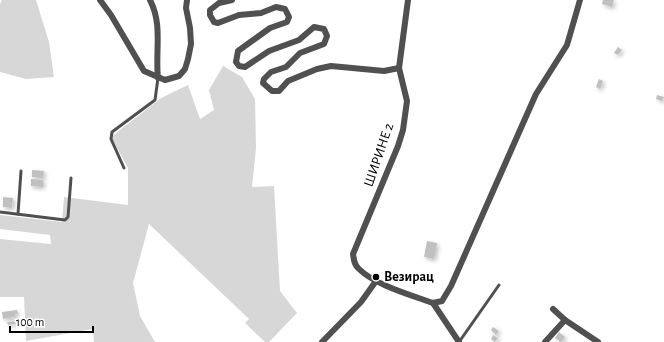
<svg xmlns="http://www.w3.org/2000/svg" width="664" height="342" viewBox="0 0 664 342" font-family="'Alegreya Sans',sans-serif">
<defs>
<filter id="shadow"><feDropShadow dx="2" dy="2" stdDeviation="2" flood-color="#0004"/></filter>
</defs>
<rect width="100%" height="100%" fill="#fff"/>
<g fill="#d7d7d7">
<polygon points="2,0 36,0 49,42 54,77 26,79 0,72 0,4"/>
<polygon points="223,66 242,77 255,99 256,148 252,187 274,186 280,291 297,313 269,342 265,342 245,323 249,319 149,224 133,283 140,316 155,342 94,342 93,329 26,341 24,297 0,297 0,239 51,244 50,235 0,229 0,215 62,222 64,197 128,205 128,168 111,137 161,98 188,85 200,119 214,110 209,90"/>
</g>
<g fill="#c0c0c0" filter="url(#shadow)">
<polygon points="603,0 614,0 612,7 602,4"/>
<polygon points="618,47 622,50 618,55 614,53"/>
<polygon points="599,79 603,81 600,89 596,87"/>
<polygon points="657,95 664,97 662,101 656,99"/>
<polygon points="32,170 44,171 43,178 32,177"/>
<polygon points="31,179 43,180 43,187 31,186"/>
<polygon points="3,197 13,198 12,208 3,207"/>
<polygon points="427,241 437,243 434,259 424,257"/>
<polygon points="17,310 18,314 14,315 14,317 3,319 2,312"/>
<polygon points="15,321 16,324 8,325 7,322"/>
<polygon points="493,327 499,331 496,335 491,330"/>
<polygon points="559,332 565,337 561,342 555,338"/>
<polygon points="493,335 498,338 495,342 491,339"/>
</g>
<g fill="none" stroke-linecap="round" stroke-linejoin="round">
<g stroke="#505050" stroke-width="3">
<polyline points="124,168 111,139 112,132 155,100 158,78"/>
<polyline points="0,212 65,220 68,217 71,178"/>
<polyline points="18,214 21,171"/>
<polyline points="459,342 499,285"/>
</g>
<g stroke="#505050" stroke-width="6">
<polyline points="100,0 111,15 144,71 165,80 179,76 185,69 188,59 191,44 190,28 186,8 187,0"/>
<path d="M150,0c13,25 5,51 8,78"/>
<polyline points="232,0 219,3 210,10 210,15 214,22 218,23 239,15 261,13 276,7 285,9 289,17 287,22 270,28 238,51 236,62 239,66 245,67 269,51 299,40 314,27 324,29 327,36 324,44 300,53 286,67 271,72 264,79 263,83 272,91 279,91 288,81 317,69 331,66 384,71 399,68"/>
<path d="M408,0l-9,68 8,33 -4,29 -5,16 -45,108c1,6 1,11 6,15 16,16 52,26 74,34l9,-2 9,-15 85,-192 31,-49 13,-45"/>
<polyline points="433,303 459,342"/>
<polyline points="553,309 565,320 598,342"/>
<polyline points="322,342 361,302 376,281"/>
<polyline points="545,342 565,320"/>
</g>
</g>
<circle fill="#000" stroke="#fff" stroke-width="1.5" cx="376" cy="277" r="4"/>
<g text-anchor="middle" dominant-baseline="central" stroke-width="3" stroke-linejoin="round" paint-order="stroke">
<g font-size="14" fill="#000" stroke="#fff">
<text transform="translate(379 155) rotate(-71)">ШИРИНЕ 2</text>
</g>
<g font-size="14" font-weight="bold" fill="#000" stroke="#fff" text-anchor="start">
<text x="384" y="277">Везирац</text>
</g>
</g>
<path d="M10 326v6h83v-6" fill="none" stroke="#000000" stroke-width="2"/>
<text x="16" y="326" font-size="12" fill="#000000" stroke="#ffffff" stroke-width="3" paint-order="stroke">100 m</text>
</svg>
